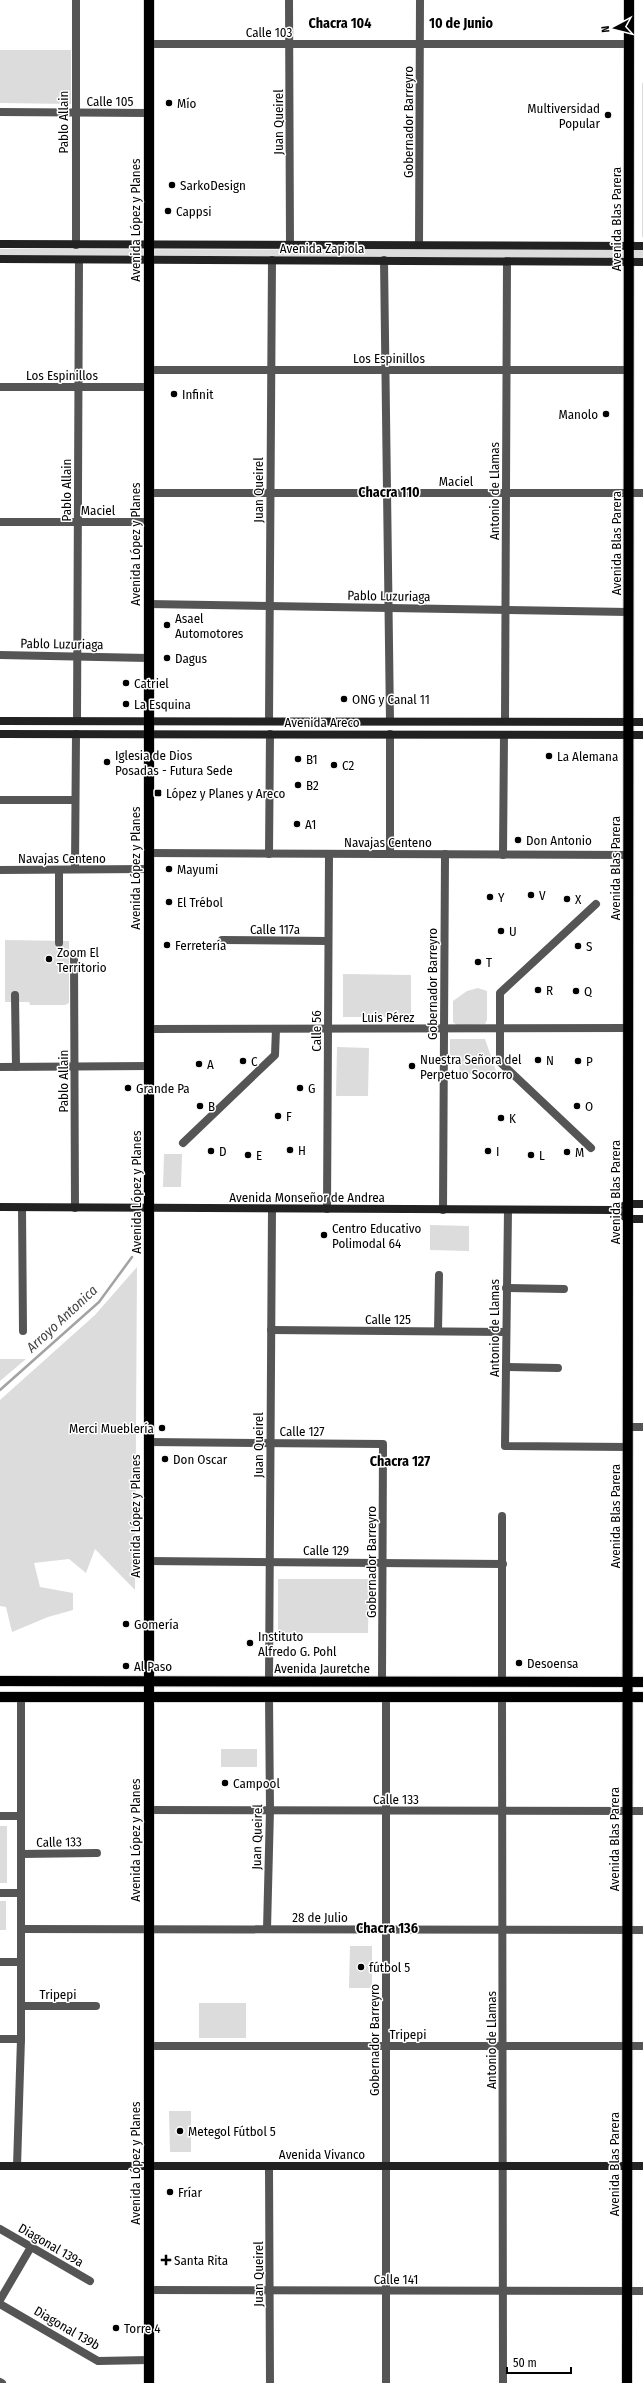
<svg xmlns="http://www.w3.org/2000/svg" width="643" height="2383" viewBox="0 0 643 2383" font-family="'Fira Sans Condensed',sans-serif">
<rect width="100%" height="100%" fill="#fff"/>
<g fill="#dcdcdc">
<polygon points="0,50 71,50 71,104 0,103"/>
<rect x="642" y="83" width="1" height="154"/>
<polygon points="0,249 643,250 643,258 0,255"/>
<polygon points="5,940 69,941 69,1003 65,1005 30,1005 29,1002 5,1002"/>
<polygon points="343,974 411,975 411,1017 343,1017"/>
<polygon points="478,988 487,991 487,1020 485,1024 457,1026 453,1022 453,1001 467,991"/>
<polygon points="450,1039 485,1039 496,1071 460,1075 459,1064 450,1059"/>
<polygon points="337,1047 369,1048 368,1096 336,1096"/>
<polygon points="164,1154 182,1154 181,1187 163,1187"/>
<polygon points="430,1225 469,1226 469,1251 430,1250"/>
<polygon points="137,1267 135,1590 95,1549 86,1573 69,1559 34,1563 40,1587 73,1593 73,1610 48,1617 12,1632 6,1607 0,1606 0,1400 95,1315"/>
<polygon points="0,1359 26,1359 0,1381"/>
<polygon points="278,1579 369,1579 368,1633 278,1633"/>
<rect x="221" y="1749" width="36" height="18"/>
<rect x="0" y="1826" width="7" height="57"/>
<rect x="0" y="1901" width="6" height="29"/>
<polygon points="350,1946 372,1946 372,1988 349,1988"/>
<rect x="199" y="2003" width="47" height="35"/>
<polygon points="169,2111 191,2111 191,2152 170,2152"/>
</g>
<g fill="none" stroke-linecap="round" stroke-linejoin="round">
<polyline stroke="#a3a3a3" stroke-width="2.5" points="0,1390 99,1302 132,1257"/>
<g stroke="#dbdbdb" stroke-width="12">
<g id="primary">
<polyline points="149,0 149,2383"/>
<polyline points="0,1681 643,1682"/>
<polyline points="0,1697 643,1697"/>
<polyline points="627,2383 629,0"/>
</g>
</g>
<g stroke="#555" stroke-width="8">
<polyline points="289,0 290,245"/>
<polyline points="149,44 629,44"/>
<polyline points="0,112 148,113"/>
<polyline points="76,245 76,0"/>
<polyline points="419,245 420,0"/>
<polyline points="384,260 390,721"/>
<polyline points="148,370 629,370"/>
<polyline points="0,387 148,387"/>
<polyline points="149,493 643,493"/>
<polyline points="0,522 148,522"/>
<polyline points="148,604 628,612"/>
<polyline points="0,655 148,658"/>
<polyline points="77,721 79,260"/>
<polyline points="269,721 272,260"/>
<polyline points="505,721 507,261"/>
<polyline points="0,800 75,800"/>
<polyline points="148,853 628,855"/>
<polyline points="269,854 270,734"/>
<polyline points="390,854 390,734"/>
<polyline points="503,855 504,735"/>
<polyline points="75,869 76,734"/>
<polyline points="0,870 148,869"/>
<polyline points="59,870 59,943"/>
<polyline points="222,940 328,941"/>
<polyline points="74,955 75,1208"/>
<polyline points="15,995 16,1067"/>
<polyline points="149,1029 628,1028"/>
<polyline points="0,1067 149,1066"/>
<polyline points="183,1143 275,1055 276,1029"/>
<polyline points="591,1148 500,1062 500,993 596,904"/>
<polyline points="22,1208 23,1331"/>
<polyline points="327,1209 329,854"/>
<polyline points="443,1210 445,854"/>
<polyline points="508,1210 505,1446 628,1447"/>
<polyline points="506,1288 564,1289"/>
<polyline points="271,1330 506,1332"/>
<polyline points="438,1331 439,1275"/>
<polyline points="506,1367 558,1368"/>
<polyline points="628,1427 643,1427"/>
<polyline points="148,1442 383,1444 382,1681"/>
<polyline points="148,1561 503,1564"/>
<polyline points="269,1681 272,1209"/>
<polyline points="502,1682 502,1516"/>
<polyline points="386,1697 386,2383"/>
<polyline points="502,1697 503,2383"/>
<polyline points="148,1810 643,1811"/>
<polyline points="0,1816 21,1816"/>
<polyline points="21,1854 97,1853"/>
<polyline points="0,1893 21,1893"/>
<polyline points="21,1929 643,1930"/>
<polyline points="267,1929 270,1810 269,1697"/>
<polyline points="0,1962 21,1962"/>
<polyline points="21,2006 96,2006"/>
<polyline points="0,2039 21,2039"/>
<polyline points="148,2046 643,2046"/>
<polyline points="17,2166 21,2039 21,1697"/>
<polyline points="269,2166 270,2383"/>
<polyline points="0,2229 90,2281"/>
<polyline points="148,2290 643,2291"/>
<polyline points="0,2300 31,2247"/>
<polyline points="0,2304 98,2361 149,2360"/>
<polyline points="0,2382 2,2383"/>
</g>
<g stroke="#222" stroke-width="8">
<polyline points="0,244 643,246"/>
<polyline points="0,259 643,262"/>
<polyline points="0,721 643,722"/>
<polyline points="0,734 643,735"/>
<polyline points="0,1207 614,1210 628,1204 643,1204"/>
<polyline points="614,1210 628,1219 643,1219"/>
<polyline points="0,2166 643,2166"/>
</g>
<use href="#primary" stroke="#000" stroke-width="10"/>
</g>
<g fill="#000" stroke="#fff" stroke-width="1.5">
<circle cx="169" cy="103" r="4"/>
<circle cx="608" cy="115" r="4"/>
<circle cx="172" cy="185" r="4"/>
<circle cx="168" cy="211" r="4"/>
<circle cx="174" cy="394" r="4"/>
<circle cx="606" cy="414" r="4"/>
<circle cx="167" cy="625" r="4"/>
<circle cx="167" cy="658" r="4"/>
<circle cx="126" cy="683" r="4"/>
<circle cx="344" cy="699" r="4"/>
<circle cx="126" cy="704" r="4"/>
<circle cx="549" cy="756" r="4"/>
<circle cx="298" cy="759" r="4"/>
<circle cx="107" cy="762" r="4"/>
<circle cx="334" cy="765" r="4"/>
<circle cx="298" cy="785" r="4"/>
<rect x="154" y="789" width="8" height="8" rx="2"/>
<circle cx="297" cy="824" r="4"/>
<circle cx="518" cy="840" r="4"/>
<circle cx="169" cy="869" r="4"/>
<circle cx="531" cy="895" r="4"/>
<circle cx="490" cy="897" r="4"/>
<circle cx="567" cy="899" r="4"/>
<circle cx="169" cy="902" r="4"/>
<circle cx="501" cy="931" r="4"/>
<circle cx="167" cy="945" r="4"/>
<circle cx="578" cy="946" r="4"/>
<circle cx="49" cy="959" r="4"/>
<circle cx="478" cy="962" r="4"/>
<circle cx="538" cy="990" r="4"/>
<circle cx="576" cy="991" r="4"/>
<circle cx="538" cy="1060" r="4"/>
<circle cx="243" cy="1061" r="4"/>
<circle cx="578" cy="1061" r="4"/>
<circle cx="199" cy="1064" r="4"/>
<circle cx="412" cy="1066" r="4"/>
<circle cx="128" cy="1088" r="4"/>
<circle cx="300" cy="1088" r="4"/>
<circle cx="200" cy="1106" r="4"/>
<circle cx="577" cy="1106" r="4"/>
<circle cx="278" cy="1116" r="4"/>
<circle cx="501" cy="1118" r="4"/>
<circle cx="290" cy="1150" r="4"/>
<circle cx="211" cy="1151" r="4"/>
<circle cx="488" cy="1151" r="4"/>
<circle cx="567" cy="1152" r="4"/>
<circle cx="248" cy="1155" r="4"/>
<circle cx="531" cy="1155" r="4"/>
<circle cx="324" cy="1235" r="4"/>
<circle cx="162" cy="1428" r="4"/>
<circle cx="165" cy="1459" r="4"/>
<circle cx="126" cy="1624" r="4"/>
<circle cx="250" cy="1643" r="4"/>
<circle cx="519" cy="1663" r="4"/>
<circle cx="126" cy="1666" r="4"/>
<circle cx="225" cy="1783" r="4"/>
<circle cx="361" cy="1967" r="4"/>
<circle cx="180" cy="2131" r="4"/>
<circle cx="170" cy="2192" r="4"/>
<path d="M164 2254h4v4h4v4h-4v4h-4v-4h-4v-4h4z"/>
<circle cx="116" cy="2328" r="4"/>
</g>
<g text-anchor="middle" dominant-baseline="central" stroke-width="3" stroke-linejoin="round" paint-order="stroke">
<g font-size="13" fill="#000" stroke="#fff">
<text x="269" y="32">Calle 103</text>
<text x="110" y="101">Calle 105</text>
<text transform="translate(63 122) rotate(-90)">Pablo Allain</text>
<text transform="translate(278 122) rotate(-90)">Juan Queirel</text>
<text transform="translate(408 122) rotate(-90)">Gobernador Barreyro</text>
<text transform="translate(616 219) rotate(-90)">Avenida Blas Parera</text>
<text transform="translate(135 220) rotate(-90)">Avenida López y Planes</text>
<text x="322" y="248">Avenida Zapiola</text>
<text x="389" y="358">Los Espinillos</text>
<text x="62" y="375">Los Espinillos</text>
<text x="456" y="481">Maciel</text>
<text transform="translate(66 490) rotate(-90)">Pablo Allain</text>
<text transform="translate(258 490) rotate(-90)">Juan Queirel</text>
<text transform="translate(494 491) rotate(-90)">Antonio de Llamas</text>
<text x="98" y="510">Maciel</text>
<text transform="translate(616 543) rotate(-90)">Avenida Blas Parera</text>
<text transform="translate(135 544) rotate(-90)">Avenida López y Planes</text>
<text transform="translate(389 596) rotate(1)">Pablo Luzuriaga</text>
<text transform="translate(62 644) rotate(1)">Pablo Luzuriaga</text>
<text x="322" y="722">Avenida Areco</text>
<text x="388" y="842">Navajas Centeno</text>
<text x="62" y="858">Navajas Centeno</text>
<text transform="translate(135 868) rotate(-90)">Avenida López y Planes</text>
<text transform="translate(615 868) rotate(-90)">Avenida Blas Parera</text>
<text x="275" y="929">Calle 117a</text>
<text transform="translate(432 984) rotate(-90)">Gobernador Barreyro</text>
<text x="388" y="1017">Luis Pérez</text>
<text transform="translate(316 1031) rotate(-90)">Calle 56</text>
<text transform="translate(63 1081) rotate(-90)">Pablo Allain</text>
<text transform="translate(136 1192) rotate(-90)">Avenida López y Planes</text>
<text transform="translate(615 1192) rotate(-90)">Avenida Blas Parera</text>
<text x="307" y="1197">Avenida Monseñor de Andrea</text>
<text x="388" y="1319">Calle 125</text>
<text transform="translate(494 1328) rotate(-90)">Antonio de Llamas</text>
<text x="302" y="1431">Calle 127</text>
<text transform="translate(258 1445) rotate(-90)">Juan Queirel</text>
<text transform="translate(135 1516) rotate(-90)">Avenida López y Planes</text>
<text transform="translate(615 1516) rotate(-90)">Avenida Blas Parera</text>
<text x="326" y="1550">Calle 129</text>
<text transform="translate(371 1562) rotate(-90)">Gobernador Barreyro</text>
<text x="322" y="1668">Avenida Jauretche</text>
<text x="396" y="1799">Calle 133</text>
<text transform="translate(257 1837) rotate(-89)">Juan Queirel</text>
<text transform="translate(614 1839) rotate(-90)">Avenida Blas Parera</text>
<text transform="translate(135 1840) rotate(-90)">Avenida López y Planes</text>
<text transform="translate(59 1842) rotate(-1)">Calle 133</text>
<text x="320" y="1917">28 de Julio</text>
<text x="58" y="1994">Tripepi</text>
<text x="408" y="2034">Tripepi</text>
<text transform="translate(374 2040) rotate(-90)">Gobernador Barreyro</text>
<text transform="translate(491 2040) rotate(-90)">Antonio de Llamas</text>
<text x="322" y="2154">Avenida Vivanco</text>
<text transform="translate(135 2163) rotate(-90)">Avenida López y Planes</text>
<text transform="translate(614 2164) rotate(-90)">Avenida Blas Parera</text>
<text transform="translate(51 2245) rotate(30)">Diagonal 139a</text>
<text transform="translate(258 2274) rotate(-90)">Juan Queirel</text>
<text x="396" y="2279">Calle 141</text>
<text transform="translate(67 2328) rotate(30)">Diagonal 139b</text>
</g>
<g font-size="13" fill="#000" stroke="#fff" text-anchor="start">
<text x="177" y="103">Mío</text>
<text x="600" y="108" text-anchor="end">Multiversidad<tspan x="600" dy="15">Popular</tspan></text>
<text x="180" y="185">SarkoDesign</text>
<text x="176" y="211">Cappsi</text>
<text x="182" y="394">Infinit</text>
<text x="598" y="414" text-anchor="end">Manolo</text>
<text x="175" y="618">Asael<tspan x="175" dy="15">Automotores</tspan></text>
<text x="175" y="658">Dagus</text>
<text x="134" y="683">Catriel</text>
<text x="352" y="699">ONG y Canal 11</text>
<text x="134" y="704">La Esquina</text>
<text x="115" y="755">Iglesia de Dios<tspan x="115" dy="15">Posadas - Futura Sede</tspan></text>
<text x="557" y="756">La Alemana</text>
<text x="306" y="759">B1</text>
<text x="342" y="765">C2</text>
<text x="306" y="785">B2</text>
<text x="166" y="793">López y Planes y Areco</text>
<text x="305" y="824">A1</text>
<text x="526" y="840">Don Antonio</text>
<text x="177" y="869">Mayumi</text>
<text x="539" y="895">V</text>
<text x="498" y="897">Y</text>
<text x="575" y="899">X</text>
<text x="177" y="902">El Trébol</text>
<text x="509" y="931">U</text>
<text x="175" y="945">Ferretería</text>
<text x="586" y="946">S</text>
<text x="57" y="952">Zoom El<tspan x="57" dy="15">Territorio</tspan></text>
<text x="486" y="962">T</text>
<text x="546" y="990">R</text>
<text x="584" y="991">Q</text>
<text x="420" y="1059">Nuestra Señora del<tspan x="420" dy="15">Perpetuo Socorro</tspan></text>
<text x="546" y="1060">N</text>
<text x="251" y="1061">C</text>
<text x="586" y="1061">P</text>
<text x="207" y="1064">A</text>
<text x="136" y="1088">Grande Pa</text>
<text x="308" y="1088">G</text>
<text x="208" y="1106">B</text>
<text x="585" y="1106">O</text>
<text x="286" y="1116">F</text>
<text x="509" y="1118">K</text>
<text x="298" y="1150">H</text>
<text x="219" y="1151">D</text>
<text x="496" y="1151">I</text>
<text x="575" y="1152">M</text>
<text x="256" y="1155">E</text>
<text x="539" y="1155">L</text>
<text x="332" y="1228">Centro Educativo<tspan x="332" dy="15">Polimodal 64</tspan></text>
<text x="154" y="1428" text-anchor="end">Merci Mueblería</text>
<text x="173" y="1459">Don Oscar</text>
<text x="134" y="1624">Gomería</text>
<text x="258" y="1636">Instituto<tspan x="258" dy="15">Alfredo G. Pohl</tspan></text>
<text x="527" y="1663">Desoensa</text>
<text x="134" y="1666">Al Paso</text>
<text x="233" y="1783">Campool</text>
<text x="369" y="1967">fútbol 5</text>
<text x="188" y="2131">Metegol Fútbol 5</text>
<text x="178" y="2192">Fríar</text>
<text x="174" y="2260">Santa Rita</text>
<text x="124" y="2328">Torre 4</text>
</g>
<g font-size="14" font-weight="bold" fill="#000" stroke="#fff">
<text x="340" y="23">Chacra 104</text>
<text x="461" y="23">10 de Junio</text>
<text x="389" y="492">Chacra 110</text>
<text x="400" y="1461">Chacra 127</text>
<text x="387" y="1928">Chacra 136</text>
</g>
<g font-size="14" font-style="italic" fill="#444" stroke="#fff">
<text transform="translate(62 1319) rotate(-43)">Arroyo Antonica</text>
</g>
</g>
<g transform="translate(615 28) rotate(263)" stroke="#ffffff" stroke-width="3" paint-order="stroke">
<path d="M0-3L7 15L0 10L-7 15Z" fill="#000000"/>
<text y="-6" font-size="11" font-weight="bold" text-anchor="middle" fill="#000000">N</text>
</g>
<path d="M507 2367v6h64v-6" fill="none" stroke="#000000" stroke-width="2"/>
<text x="513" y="2367" font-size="12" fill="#000000" stroke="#ffffff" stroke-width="3" paint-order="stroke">50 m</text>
</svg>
